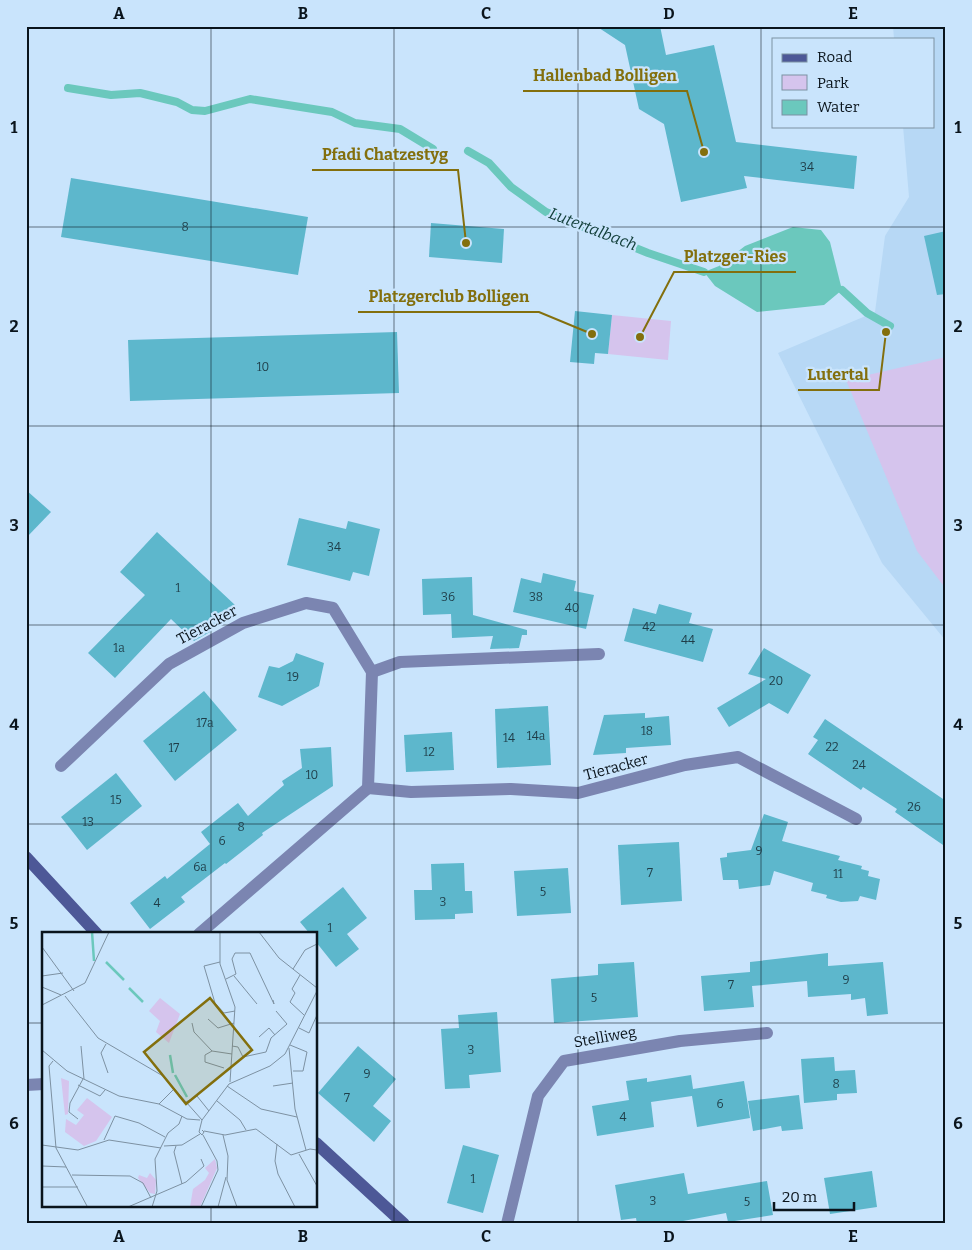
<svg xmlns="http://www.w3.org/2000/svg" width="972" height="1250" viewBox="0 0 972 1250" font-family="Bitter,serif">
<rect width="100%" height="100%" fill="#c9e4fc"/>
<polygon fill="#b7d8f5" points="893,26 946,26 946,641 882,563 778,353 875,312 885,236 909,197 903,126 933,126 933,39 894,39"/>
<g fill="#d5c4ed">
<polygon points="612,315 671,321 668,360 608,354"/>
<polygon points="946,357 946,589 917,551 846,380"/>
</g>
<polygon fill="#6bc8bd" points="793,227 821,230 830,242 842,290 824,305 757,312 715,286 704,272 719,266 745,246"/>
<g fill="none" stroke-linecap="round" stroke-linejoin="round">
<g stroke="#6bc8bd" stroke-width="8">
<polyline points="68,88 111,95 140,93 177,102 192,110 205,111 250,99 332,112 355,123 400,129 433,149"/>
<polyline points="468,151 489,163 511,187 546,212 648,253 704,272"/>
<polyline points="842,290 867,313 890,326"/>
</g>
</g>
<g fill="#5db7cc">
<polygon points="596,26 660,26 666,55 714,45 736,142 857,156 854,189 744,176 747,188 681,202 664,124 639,109 625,45"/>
<polygon points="71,178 308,217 298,275 61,237"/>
<polygon points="431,223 504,229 502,263 429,257"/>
<polygon points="946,231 946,294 937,295 924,236"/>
<polygon points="575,311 612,315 608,354 595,353 594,364 570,362"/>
<polygon points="397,332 399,393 130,401 128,340"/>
<polygon points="26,490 51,512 26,538"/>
<polygon points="299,518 346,529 348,521 380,529 369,576 353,572 350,581 287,565"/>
<polygon points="157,532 235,605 210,632 194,641 171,619 115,678 88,653 145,595 120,572"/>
<polygon points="543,573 576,581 574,591 594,595 586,629 513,612 521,578 541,583"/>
<polygon points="472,577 473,615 527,630 527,635 522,635 519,648 490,649 493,636 452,638 451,614 423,615 422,579"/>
<polygon points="659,604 692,613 689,623 713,629 703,662 624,641 633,608 656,614"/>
<polygon points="764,648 811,675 788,714 769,703 729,727 717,708 766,679 748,674"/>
<polygon points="296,653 324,663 319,686 282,706 258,697 269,666 279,668 293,661"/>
<polygon points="204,691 237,730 175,781 143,741"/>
<polygon points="548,706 551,765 497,768 495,709"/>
<polygon points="645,713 645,718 669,716 671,745 626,748 626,753 593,755 604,715"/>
<polygon points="825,719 946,801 946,847 895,812 897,809 863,787 861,790 808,754 818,740 813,737"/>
<polygon points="452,732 454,770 406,772 404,735"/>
<polygon points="331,747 333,786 262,833 263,835 226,864 225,863 181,897 185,902 150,929 130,903 165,876 167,879 210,844 201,832 238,803 248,816 284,785 282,781 302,768 300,749"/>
<polygon points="116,773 142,806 87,850 61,817"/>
<polygon points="764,814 788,822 782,841 840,856 838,860 862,866 861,869 869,871 868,876 880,879 876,900 860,896 858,901 841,902 826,898 827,895 811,891 813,883 774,871 770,885 739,889 738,880 723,880 720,858 727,857 727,853 751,850"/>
<polygon points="679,842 682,901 621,905 618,845"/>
<polygon points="464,863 465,891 472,891 473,913 455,914 455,919 415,920 414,890 432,890 431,864"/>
<polygon points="568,868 571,913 517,916 514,871"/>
<polygon points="343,887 367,918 347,934 359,949 336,967 316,942 316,934 310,934 300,922"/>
<polygon points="828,953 828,966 883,962 888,1014 867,1016 865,998 851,1000 851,994 808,997 807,981 752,986 754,1007 704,1011 701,976 750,972 750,962"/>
<polygon points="634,962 638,1017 554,1023 551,979 598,975 598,964"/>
<polygon points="497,1012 501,1072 469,1075 470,1088 445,1089 441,1029 459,1028 458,1015"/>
<polygon points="358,1046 396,1079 373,1106 391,1121 374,1142 318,1093"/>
<polygon points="834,1057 835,1071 855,1070 857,1093 837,1094 837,1100 804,1103 801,1059"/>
<polygon points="691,1075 693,1089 744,1081 750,1118 697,1127 692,1096 651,1102 654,1127 597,1136 592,1106 629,1100 626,1081 647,1078 647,1082"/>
<polygon points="799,1095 803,1129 782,1131 781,1126 753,1131 748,1101"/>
<polygon points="463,1145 499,1155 483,1213 447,1203"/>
<polygon points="872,1171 877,1207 830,1214 824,1178"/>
<polygon points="684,1173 688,1194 767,1181 773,1215 728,1222 726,1213 667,1224 637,1224 636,1218 621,1220 615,1185"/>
</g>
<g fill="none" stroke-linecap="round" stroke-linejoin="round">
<g stroke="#7b85b1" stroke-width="12">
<polyline points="372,672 400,662 599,654"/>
<polyline points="61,766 169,664 243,623 306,603 333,608 372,672 368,788 199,934"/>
<polyline points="368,788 411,792 511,789 578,793 685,765 738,757 856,819"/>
<polyline points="26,1085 44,1084"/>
<polyline points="507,1224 538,1096 564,1061 680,1041 767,1033"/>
</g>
<g stroke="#4d5897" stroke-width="12">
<polyline points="26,857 97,934"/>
<polyline points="316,1143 404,1224"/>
</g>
</g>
<path fill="none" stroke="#0a141c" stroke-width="1" stroke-opacity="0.55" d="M211,26v908M394,26v1198M578,26v1198M761,26v1198M26,227h920M26,426h920M26,625h920M26,824h920M26,1023h18M316,1023h630M211,1206v18"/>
<g text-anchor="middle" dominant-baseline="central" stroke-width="4.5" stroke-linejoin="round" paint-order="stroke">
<g font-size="12" fill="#1f3d48">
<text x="807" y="167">34</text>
<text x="185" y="227">8</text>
<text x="263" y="367">10</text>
<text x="334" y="547">34</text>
<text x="178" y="588">1</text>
<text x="448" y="597">36</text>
<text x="536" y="597">38</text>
<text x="572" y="608">40</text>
<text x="649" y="627">42</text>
<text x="688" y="640">44</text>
<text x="119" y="648">1a</text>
<text x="293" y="677">19</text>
<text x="776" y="681">20</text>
<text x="205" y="723">17a</text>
<text x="647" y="731">18</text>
<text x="536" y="736">14a</text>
<text x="509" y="738">14</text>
<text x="832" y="747">22</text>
<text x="174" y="748">17</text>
<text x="429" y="752">12</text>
<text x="859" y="765">24</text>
<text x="312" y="775">10</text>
<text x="116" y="800">15</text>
<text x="914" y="807">26</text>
<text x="88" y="822">13</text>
<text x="241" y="827">8</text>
<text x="222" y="841">6</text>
<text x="759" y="851">9</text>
<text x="200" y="867">6a</text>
<text x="650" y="873">7</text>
<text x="838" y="874">11</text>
<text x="543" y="892">5</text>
<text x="443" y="902">3</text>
<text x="157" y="903">4</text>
<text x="330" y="928">1</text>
<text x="846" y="980">9</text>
<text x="731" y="985">7</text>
<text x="594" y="998">5</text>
<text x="471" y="1050">3</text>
<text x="367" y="1074">9</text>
<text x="836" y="1084">8</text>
<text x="347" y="1098">7</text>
<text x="720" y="1104">6</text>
<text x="623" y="1117">4</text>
<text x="473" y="1179">1</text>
<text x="653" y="1201">3</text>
<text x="747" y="1202">5</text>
</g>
<g font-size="15" fill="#0a141c" stroke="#c9e4fc">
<text transform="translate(207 625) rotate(-28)">Tieracker</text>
<text transform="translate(616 767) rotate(-15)">Tieracker</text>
<text transform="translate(605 1037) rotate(-10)">Stelliweg</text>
</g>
<g font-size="16" font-style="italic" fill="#14403c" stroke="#c9e4fc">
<text transform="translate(593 229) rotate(21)">Lutertalbach</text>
</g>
</g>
<g transform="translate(42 932)">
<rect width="275" height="275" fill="#c9e4fc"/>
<path d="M118,66l20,16 -11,29 -13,-11 4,-11 -11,-10zM19,146l8,3 -1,33 -3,1zM45,166l25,19 -16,24 -12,5 -19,-14 1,-13 10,6 8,-10 -7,-5zM173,227l2,9 -17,39h-10l3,-18 12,-9 4,-7 -4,-5zM108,241l6,7 -1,14 -5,-1 -12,-15 1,-3 8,3z" fill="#d5c4ed"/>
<path fill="none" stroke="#6bc8bd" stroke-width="2.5" d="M50,0l2,29M64,30l18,18M87,56l14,14M128,123l3,18M133,143l12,22"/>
<path fill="none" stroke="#7d91a2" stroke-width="1" d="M178,0v32l15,43 -5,75M217,0l20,26 38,30M0,15l32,44M178,30l-16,4 11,37 9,10 11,-2M251,37l12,-19 12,-6M258,43l-8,14 3,4 -5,9 14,13M0,44l21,-3M192,44l23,28M184,47l10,-5 -4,-15 3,-6h15l24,51 -1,-4M0,55l19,8M23,64l33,42 65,38 39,44M0,73l43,-22 24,-51M166,87l10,9 16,-5M150,91l2,9 18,19M257,96l10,5 8,-18M217,105l10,-9 6,7M64,112l-5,9 7,20M248,113l17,7 -4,19h-10M39,114l3,33M190,114l6,1 5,10 23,-5 5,-14 16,-14 -11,-13M247,116l6,61 11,41M0,118l25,21 52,25 40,8 28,15 13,1M11,129l-4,5 7,82 31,58M182,136l-19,-6v-7l7,-4 20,3M36,153l22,11 5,-6M185,154l34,23 36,8M231,154l20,-3M175,169l23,19 6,10M144,170l11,-6 12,15M117,172l16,-16M36,187l-9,-7 1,-9 13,-24M160,198l2,2 -2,3 -3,-3 3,-12 27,-36 41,-18 15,-12 32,-63M162,199l21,4 31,-6 35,26 19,-6 7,1M181,203l5,21 -1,24 10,27M62,208l11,-24 24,7 26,14M235,212l-2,17 3,13 17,33M0,213l36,5 31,-10 52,8M122,214l18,-1 18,-11M134,214l-2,6 8,32M257,222l18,32M0,234l24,1M30,243l58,1 13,7 8,15M0,255h36M42,275h28M86,275l58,-25 18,-16 -3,-7M110,275l5,-16 -2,-32 13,-26 11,-9 3,-8M159,275l17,-37 -1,-9 -14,-26M176,275l8,-30"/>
<path fill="#836f0d" fill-opacity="0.15" stroke="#836f0d" stroke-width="2.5" d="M168,66l42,52 -66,54 -42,-52z"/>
<rect width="275" height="275" fill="none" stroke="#0a141c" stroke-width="2.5"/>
</g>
<path fill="none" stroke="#836f0d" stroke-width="2" d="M704 152L687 91H523M466 243L458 170H312M640 337L674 272H796M592 334L539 312H358M886 332L879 390H798"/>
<g fill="#836f0d" stroke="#c9e4fc" stroke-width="2">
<circle cx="704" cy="152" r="5"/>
<circle cx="466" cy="243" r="5"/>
<circle cx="640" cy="337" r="5"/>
<circle cx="592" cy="334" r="5"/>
<circle cx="886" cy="332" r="5"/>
</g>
<g font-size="16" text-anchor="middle" font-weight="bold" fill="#836f0d" stroke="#c9e4fc" stroke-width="4.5" stroke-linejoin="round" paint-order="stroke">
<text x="605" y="81">Hallenbad Bolligen</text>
<text x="385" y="160">Pfadi Chatzestyg</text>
<text x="735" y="262">Platzger-Ries</text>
<text x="449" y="302">Platzgerclub Bolligen</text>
<text x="838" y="380">Lutertal</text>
</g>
<rect width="972" height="1250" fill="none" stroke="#c9e4fc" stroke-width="55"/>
<rect x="772" y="38" width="162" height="90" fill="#c9e4fc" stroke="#7d91a2"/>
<rect x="782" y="54" width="25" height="8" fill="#4d5897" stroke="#7d91a2"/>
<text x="817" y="62" font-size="15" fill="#0a141c">Road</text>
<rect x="782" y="75" width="25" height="15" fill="#d5c4ed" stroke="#7d91a2"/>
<text x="817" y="88" font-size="15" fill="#0a141c">Park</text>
<rect x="782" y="100" width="25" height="15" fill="#6bc8bd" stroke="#7d91a2"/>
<text x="817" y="112" font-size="15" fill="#0a141c">Water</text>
<path d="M774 1202v8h80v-8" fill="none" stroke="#0a141c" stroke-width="2.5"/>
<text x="782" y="1202" font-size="15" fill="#0a141c" stroke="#c9e4fc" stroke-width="4" paint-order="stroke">20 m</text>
<rect x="28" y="28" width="916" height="1194" fill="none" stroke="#0a141c" stroke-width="2"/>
<g font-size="16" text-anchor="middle" font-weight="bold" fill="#0a141c">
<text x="119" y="19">A</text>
<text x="303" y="19">B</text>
<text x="486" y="19">C</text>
<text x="669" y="19">D</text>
<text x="853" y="19">E</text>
<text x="14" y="133">1</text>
<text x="958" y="133">1</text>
<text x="14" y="332">2</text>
<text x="958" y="332">2</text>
<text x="14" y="531">3</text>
<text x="958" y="531">3</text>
<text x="14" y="730">4</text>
<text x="958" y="730">4</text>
<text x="14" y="929">5</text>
<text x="958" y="929">5</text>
<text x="14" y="1129">6</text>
<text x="958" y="1129">6</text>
<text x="119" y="1242">A</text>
<text x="303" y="1242">B</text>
<text x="486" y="1242">C</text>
<text x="669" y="1242">D</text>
<text x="853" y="1242">E</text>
</g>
</svg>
